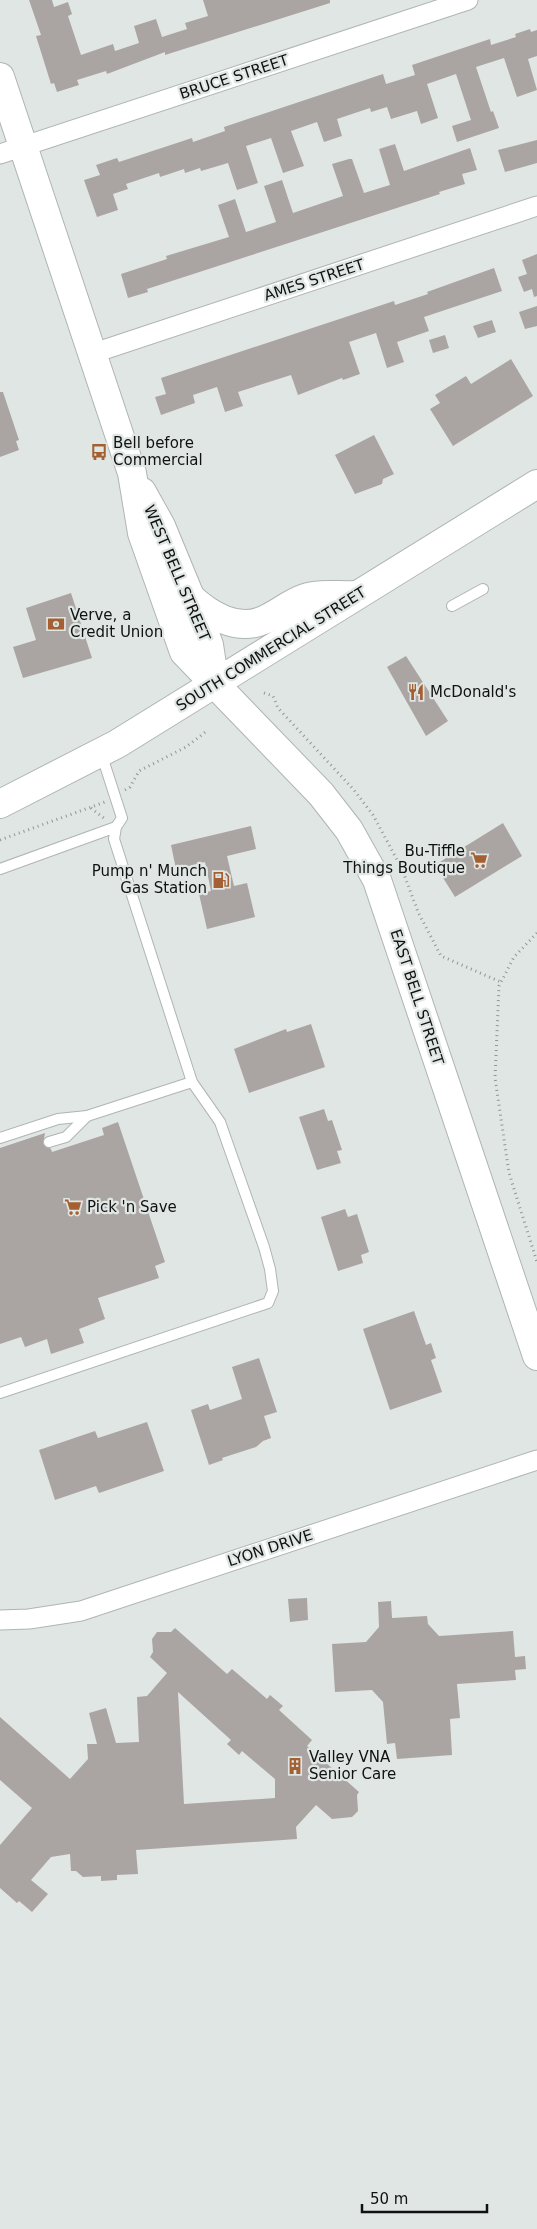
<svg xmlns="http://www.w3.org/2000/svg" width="537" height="2229" viewBox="0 0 537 2229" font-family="'DejaVu Sans',sans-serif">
<rect width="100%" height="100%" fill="#e0e6e4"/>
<g fill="#aaa5a2" fill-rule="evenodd">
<polygon points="29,0 52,0 54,7 68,2 72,14 68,16 81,55 113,44 115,51 139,43 134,26 156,19 162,37 187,29 185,23 208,16 203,0 330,0 330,3 165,55 165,52 107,74 106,71 77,80 79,85 57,92 54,83 51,84 36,36 41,35"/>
<polygon points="530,29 531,32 537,30 537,56 528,59 537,90 517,97 504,58 476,67 491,112 493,111 499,128 457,142 452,126 471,120 456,74 427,84 438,118 421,124 417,111 391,119 387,107 371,112 370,108 337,119 342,136 324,142 317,122 291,131 304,166 283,173 271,138 246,146 258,183 237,190 228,163 201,171 200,168 185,173 184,169 160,177 159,173 126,184 128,189 113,194 118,210 97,217 84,180 100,175 96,165 117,158 119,162 192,138 193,142 225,131 224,127 383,74 386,84 415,75 412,65 490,39 491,45 516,37 515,34"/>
<polygon points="537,140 537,163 505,172 498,150"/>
<polygon points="395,144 404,171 470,148 477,170 462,174 465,184 439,192 440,194 147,289 148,292 128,298 121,274 167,259 166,256 229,237 218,205 235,199 246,232 276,222 264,186 282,180 293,213 343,196 332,164 349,159 352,159 364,193 390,185 379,149"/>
<polygon points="537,254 537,296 534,297 532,289 524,292 518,277 527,274 522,260"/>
<polygon points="494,268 502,291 424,317 429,331 397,342 404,362 387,368 376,333 349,342 360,374 343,380 342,378 298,395 291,375 238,392 243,406 225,412 217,387 193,395 195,403 161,415 155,397 166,394 161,378 394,301 395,305 428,294 427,292"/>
<polygon points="537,306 537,326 525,329 519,312"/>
<polygon points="492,320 496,332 478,338 473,326"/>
<polygon points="445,335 449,348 433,353 429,340"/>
<polygon points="511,359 533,396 453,446 430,409 440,403 435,395 466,376 471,384"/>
<polygon points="0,392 3,392 19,440 16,441 19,450 0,457"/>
<polygon points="374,435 394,474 383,479 382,484 355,494 335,455"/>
<polygon points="71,593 92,658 23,678 13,647 36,640 26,608"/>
<polygon points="406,656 448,721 426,736 387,667"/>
<polygon points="503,823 522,856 455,897 435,865"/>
<polygon points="251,826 256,849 227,856 234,886 247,883 255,917 207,929 199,894 211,891 205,862 176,869 171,845"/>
<polygon points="311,1024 325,1067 249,1093 234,1049 286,1029 287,1032"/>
<polygon points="324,1109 328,1121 332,1120 342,1150 337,1151 341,1163 317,1170 299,1117"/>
<polygon points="118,1122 165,1262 155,1266 159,1278 98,1298 105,1319 79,1329 84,1343 51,1354 47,1339 25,1347 21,1337 0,1344 0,1148 45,1133 43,1144 51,1149 52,1152 104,1135 102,1128"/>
<polygon points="345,1209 348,1217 357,1214 369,1252 361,1255 363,1263 338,1271 321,1217"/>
<polygon points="414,1311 426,1345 431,1343 436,1358 431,1360 442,1392 390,1410 363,1329"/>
<polygon points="259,1358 277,1412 264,1416 271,1438 263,1441 256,1447 225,1457 222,1458 223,1460 209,1465 191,1410 208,1404 210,1410 242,1399 232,1367"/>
<polygon points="147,1422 164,1471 99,1493 96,1486 55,1500 39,1450 95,1431 98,1438"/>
<polygon points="307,1598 308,1620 290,1622 288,1599"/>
<polygon points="391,1601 392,1618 427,1616 428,1624 439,1636 513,1631 515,1657 525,1656 526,1669 515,1670 516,1680 457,1684 460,1718 450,1719 452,1755 397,1759 395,1743 387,1744 383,1702 372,1690 335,1692 332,1644 366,1642 379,1627 378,1602"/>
<path d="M175,1628l52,46 5,-5 35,30 3,-4 13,11 -4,4 33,30 -5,6 52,46 -2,3 1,16 -6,6 -20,2 -16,-14 -20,22 1,12 -161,11 2,24 -21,1v5l-16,1v-5l-18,1 -7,-6h-5l-1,-17 -19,3 -20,23 17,14 -16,18 -13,-11 -2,2 -17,-15v-43l32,-37 -32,-28v-63l70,62 18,-20 -1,-15h10l-8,-31 17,-5 10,35 23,-1 -2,-45 10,-1 20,-23 -17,-16 3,-5 -1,-13 5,-7h14zM178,1692l53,48 -4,4 12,11 3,-4 33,28v19l-91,6z"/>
</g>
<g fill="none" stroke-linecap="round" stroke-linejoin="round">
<g stroke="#afb5b3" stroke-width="12">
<g id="lane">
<polyline points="452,606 483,589"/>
<polyline points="0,869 116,827"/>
<polyline points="0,1138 58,1119 87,1116 192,1082"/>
<polyline points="49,1142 66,1137 87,1116"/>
<polyline points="0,1393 268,1303 273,1291 270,1269 264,1247 220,1122 192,1082 114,839 116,827 122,818 101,753"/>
</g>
</g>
<g stroke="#afb5b3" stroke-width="21">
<g id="street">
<polyline points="0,154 468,0"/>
<polyline points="91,354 537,206"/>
<polyline points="0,1620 29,1619 81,1611 537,1460"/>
</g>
</g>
<g stroke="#afb5b3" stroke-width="30">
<g id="secondary">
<polyline points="0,77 132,473 142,533 184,652 321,794 349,830 377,880 537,1356"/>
<polyline points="142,492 161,526 201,623 209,645 215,684"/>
<path d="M190,597c19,18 47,35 74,23 14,-6 26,-17 41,-22 14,-5 35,-2 50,-3"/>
<polyline points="0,804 117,744 537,484"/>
</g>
</g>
<g stroke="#929796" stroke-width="3" stroke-dasharray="1 4" stroke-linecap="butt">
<polyline points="264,693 273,696 278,708 354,790 373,815 402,869 418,912 441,956 501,982"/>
<polyline points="125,790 130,787 139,771 186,747 208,730"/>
<polyline points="91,808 105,819"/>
<polyline points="0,840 105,802"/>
<polyline points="537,933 514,957 499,986 495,1078 509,1173 537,1262"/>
</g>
<use href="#lane" stroke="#fff" stroke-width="10"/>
<use href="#street" stroke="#fff" stroke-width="19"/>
<use href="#secondary" stroke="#fff" stroke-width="28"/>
</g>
<defs>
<g id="bus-bare" transform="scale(1.35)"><path d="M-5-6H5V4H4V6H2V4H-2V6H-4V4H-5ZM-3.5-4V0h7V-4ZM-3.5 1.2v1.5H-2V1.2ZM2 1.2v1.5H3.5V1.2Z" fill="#a46032" stroke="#e0e6e4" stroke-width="2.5" paint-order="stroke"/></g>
<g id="bank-bare" transform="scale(1.35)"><path d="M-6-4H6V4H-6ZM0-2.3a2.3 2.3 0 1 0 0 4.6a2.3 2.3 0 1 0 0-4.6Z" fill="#a46032" stroke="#e0e6e4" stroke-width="2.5" paint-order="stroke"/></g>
<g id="restaurant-bare" transform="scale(1.35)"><path d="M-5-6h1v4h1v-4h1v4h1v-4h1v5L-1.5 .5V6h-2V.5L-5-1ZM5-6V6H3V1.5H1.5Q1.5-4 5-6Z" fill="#a46032" stroke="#e0e6e4" stroke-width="2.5" paint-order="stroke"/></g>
<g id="supermarket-bare" transform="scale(1.35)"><path d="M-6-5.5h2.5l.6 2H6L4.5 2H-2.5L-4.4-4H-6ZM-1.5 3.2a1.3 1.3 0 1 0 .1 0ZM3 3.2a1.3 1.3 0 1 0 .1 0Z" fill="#a46032" stroke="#e0e6e4" stroke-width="2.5" paint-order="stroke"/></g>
<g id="fuel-bare" transform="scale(1.35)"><path d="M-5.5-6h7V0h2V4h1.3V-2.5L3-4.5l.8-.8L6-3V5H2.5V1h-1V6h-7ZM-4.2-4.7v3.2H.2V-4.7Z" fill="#a46032" stroke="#e0e6e4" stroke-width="2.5" paint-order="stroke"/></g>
<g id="building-bare" transform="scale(1.35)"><path d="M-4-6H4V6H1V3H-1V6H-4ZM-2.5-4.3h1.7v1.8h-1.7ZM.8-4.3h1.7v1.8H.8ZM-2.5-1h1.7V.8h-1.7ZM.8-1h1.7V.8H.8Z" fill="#a46032" stroke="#e0e6e4" stroke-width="2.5" paint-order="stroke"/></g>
</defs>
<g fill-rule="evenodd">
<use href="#bus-bare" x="99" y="452"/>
<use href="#bank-bare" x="56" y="624"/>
<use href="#restaurant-bare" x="416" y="692"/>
<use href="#supermarket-bare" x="479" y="860"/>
<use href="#fuel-bare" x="221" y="880"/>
<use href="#supermarket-bare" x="73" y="1207"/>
<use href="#building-bare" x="295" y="1766"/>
</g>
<g text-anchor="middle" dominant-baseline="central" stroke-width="4.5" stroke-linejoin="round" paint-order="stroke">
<g font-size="15" fill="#101212" stroke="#e0e6e4">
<text transform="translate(234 77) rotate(-18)">BRUCE STREET</text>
<text transform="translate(314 280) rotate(-18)">AMES STREET</text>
<text transform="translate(177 573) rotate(67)">WEST BELL STREET</text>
<text transform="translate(271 649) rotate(-32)">SOUTH COMMERCIAL STREET</text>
<text transform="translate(417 997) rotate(72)">EAST BELL STREET</text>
<text transform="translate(270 1548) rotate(-18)">LYON DRIVE</text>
</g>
<g font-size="15" fill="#101212" stroke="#e0e6e4" text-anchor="start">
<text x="113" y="443">Bell before<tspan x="113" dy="17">Commercial</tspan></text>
<text x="70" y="615">Verve, a<tspan x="70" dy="17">Credit Union</tspan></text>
<text x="430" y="692">McDonald's</text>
<text x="465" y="851" text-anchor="end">Bu-Tiffle<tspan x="465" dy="17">Things Boutique</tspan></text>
<text x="207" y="871" text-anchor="end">Pump n' Munch<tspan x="207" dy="17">Gas Station</tspan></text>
<text x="87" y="1207">Pick 'n Save</text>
<text x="309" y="1757">Valley VNA<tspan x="309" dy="17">Senior Care</tspan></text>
</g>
</g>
<path d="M362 2204v8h125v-8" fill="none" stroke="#101212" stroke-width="2.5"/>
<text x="370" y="2204" font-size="15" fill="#101212" stroke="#e0e6e4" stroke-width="4" paint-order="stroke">50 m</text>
</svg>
